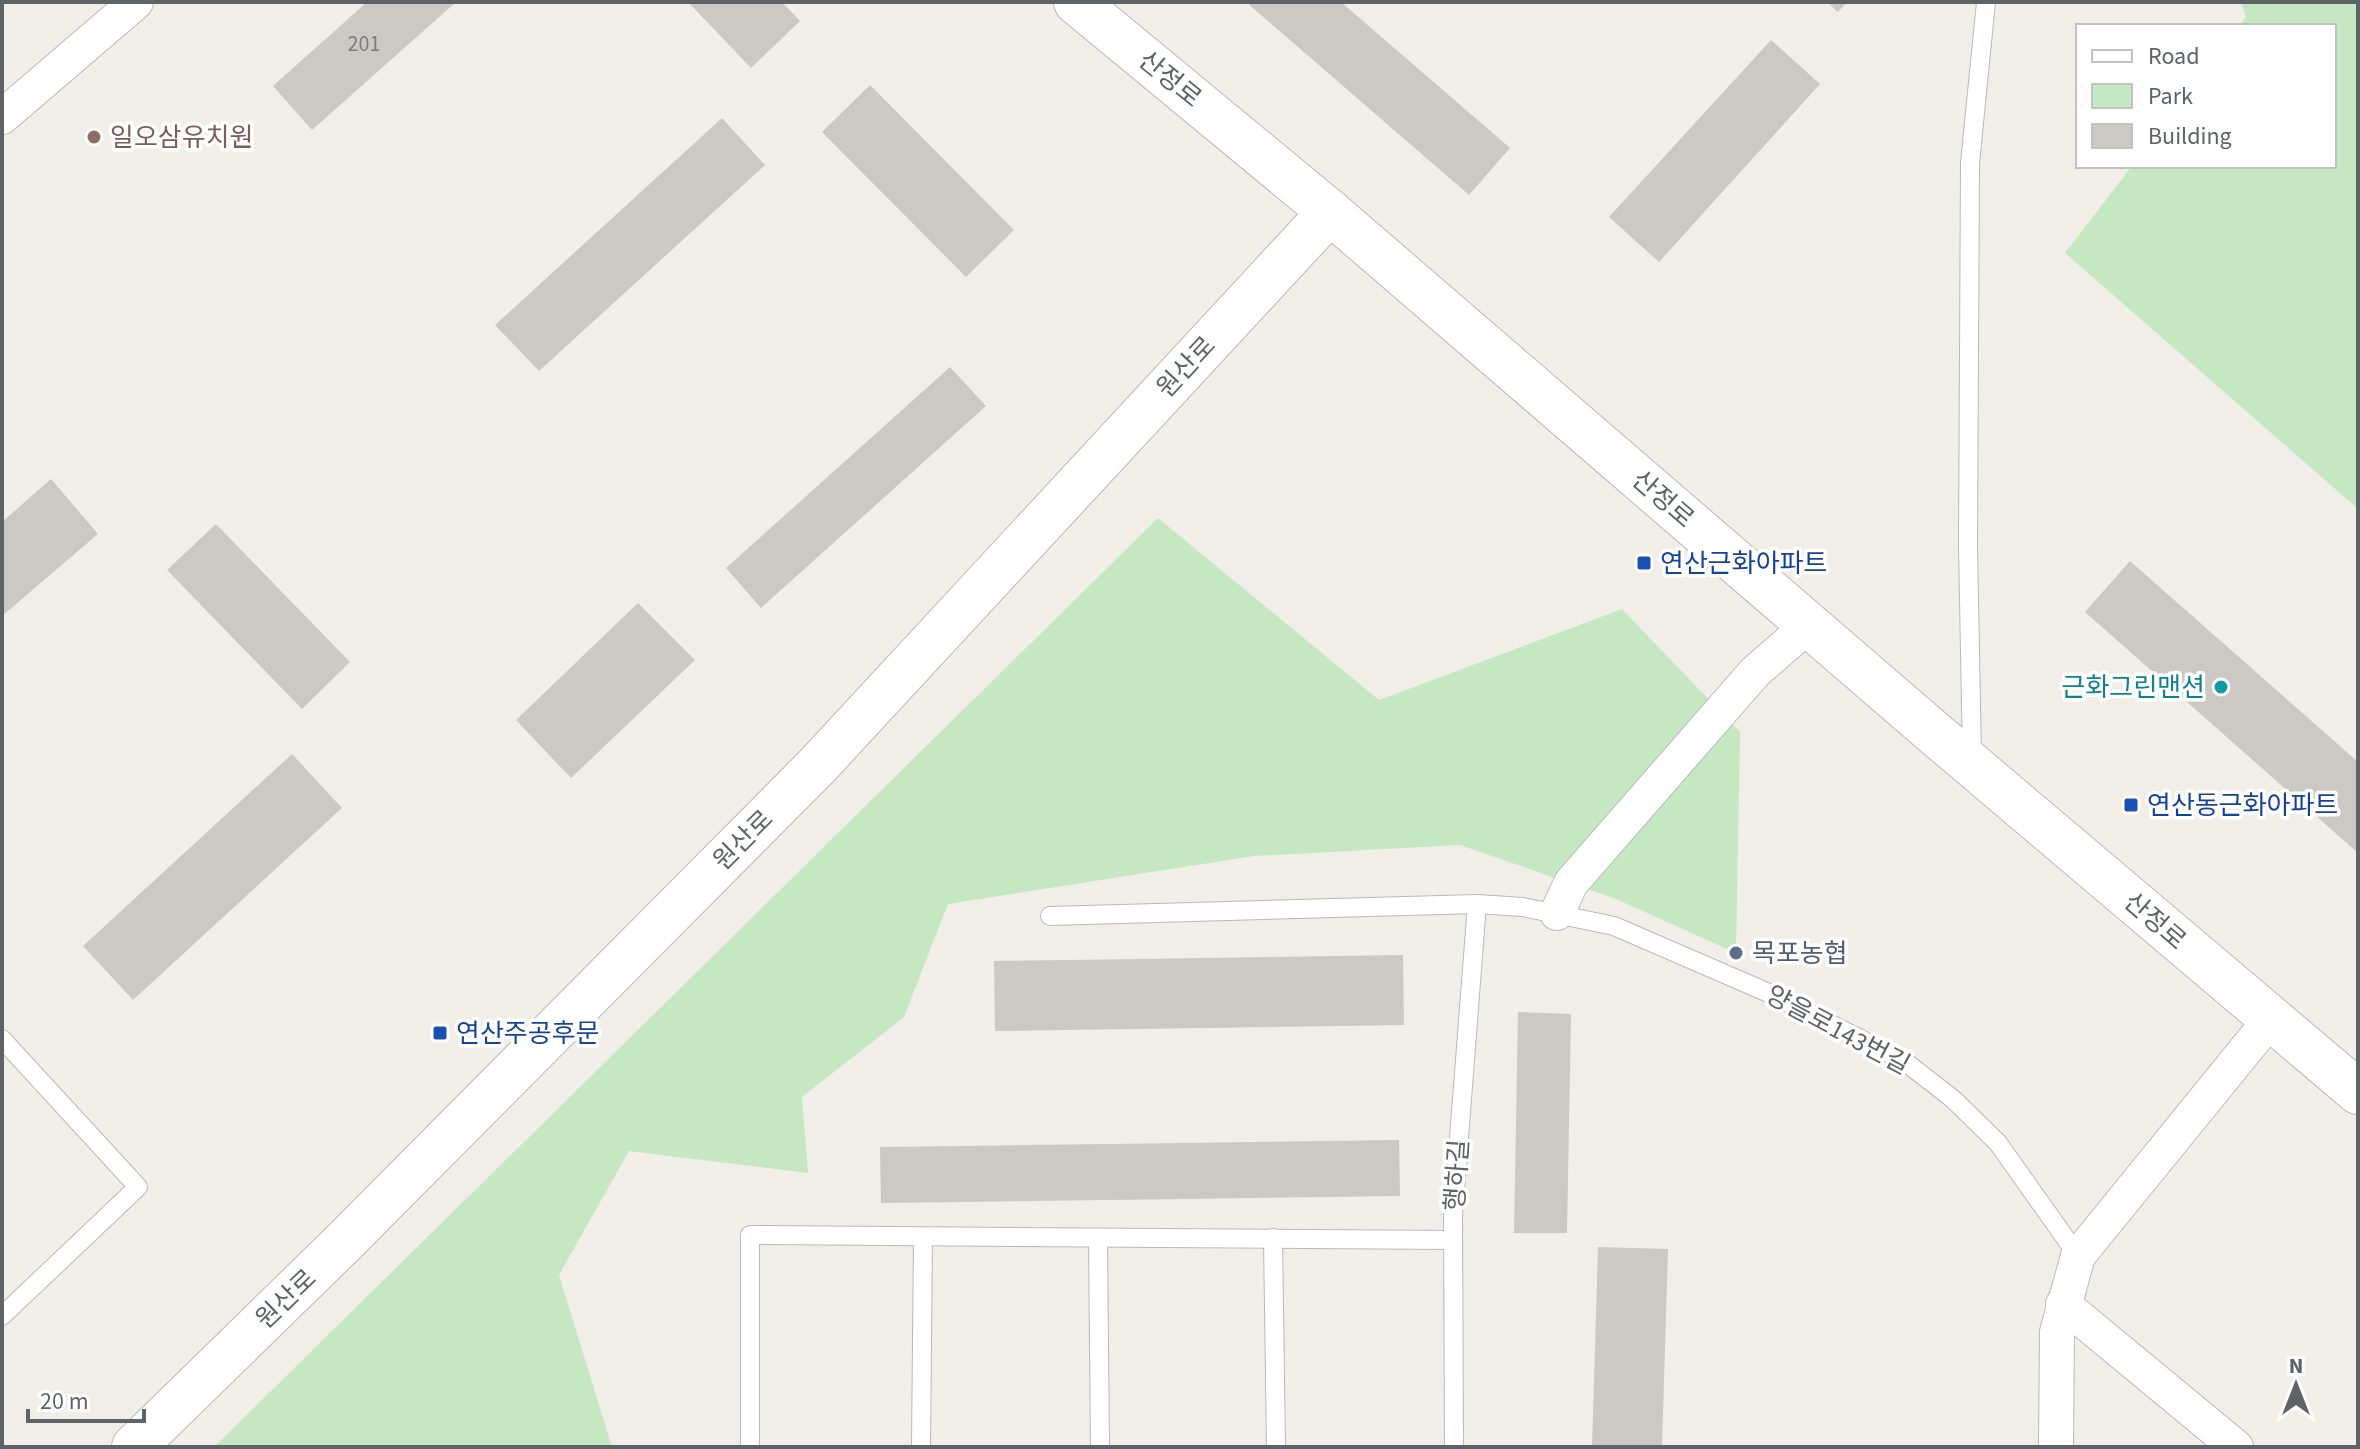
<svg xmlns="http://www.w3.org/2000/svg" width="2360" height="1449" viewBox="0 0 2360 1449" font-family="'Source Sans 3','Noto Sans KR',sans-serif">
<rect width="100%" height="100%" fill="#f1eee7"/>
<g fill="#c5e8c3">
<polygon points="2241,2 2358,2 2358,509 2065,253 2132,166 2334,166 2334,26 2239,26 2246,17"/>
<polygon points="1158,518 1379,700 1622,609 1740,732 1736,953 1616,899 1460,845 1254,856 948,904 904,1017 802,1097 808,1173 629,1151 559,1275 612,1447 214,1447"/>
</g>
<g fill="#ccc9c4">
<polygon points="367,2 456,2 312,130 273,86"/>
<polygon points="688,2 782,2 800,21 751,68"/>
<polygon points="1246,2 1341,2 1510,148 1469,195"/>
<polygon points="1827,2 1847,2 1838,12"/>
<polygon points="1771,40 1820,84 1659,262 1609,217"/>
<polygon points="870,85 1014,230 966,277 822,132"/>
<polygon points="722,118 765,165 539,371 495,325"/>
<polygon points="950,367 986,406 761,608 726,568"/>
<polygon points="51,479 98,534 2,616 2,522"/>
<polygon points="216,524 350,662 302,709 167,570"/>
<polygon points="2130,561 2358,762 2358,853 2085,612"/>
<polygon points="638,603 695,660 571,778 516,720"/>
<polygon points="292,754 342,808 133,1000 83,946"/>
<polygon points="1403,955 1404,1025 995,1031 994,961"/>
<polygon points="1518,1012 1571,1014 1567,1233 1514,1233"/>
<polygon points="1399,1140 1400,1196 881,1203 880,1147"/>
<polygon points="1598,1247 1668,1249 1662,1447 1592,1447"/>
</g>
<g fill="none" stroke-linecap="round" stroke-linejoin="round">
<g stroke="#b7b9bd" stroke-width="20">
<g id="service">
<polyline points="1972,758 1968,546 1970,163 1986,2"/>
<polyline points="1050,916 1477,904 1523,907 1614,926 1771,994 1904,1061 1953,1099 1998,1143 2078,1256"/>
<polyline points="2,1039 138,1187 2,1316"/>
<polyline points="1098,1238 1100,1447"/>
<polyline points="1273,1238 1276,1447"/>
<polyline points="750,1447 750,1235 1453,1240"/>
<polyline points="921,1447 923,1237"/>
<polyline points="1454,1447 1453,1216 1477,904"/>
</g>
</g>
<g stroke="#b7b9bd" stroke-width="36">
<g id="minor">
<polyline points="2,117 136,2"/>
<polyline points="1557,913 1571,883 1755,672 1809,625"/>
<polyline points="2063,1304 2236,1447"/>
<polyline points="2056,1447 2057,1332 2078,1256 2270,1020"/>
</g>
</g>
<g stroke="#b7b9bd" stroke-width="46">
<g id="tertiary">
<polyline points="1076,2 1330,212 1933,732 2358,1092"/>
<polyline points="134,1447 344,1242 818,765 1330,212"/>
</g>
</g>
<use href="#service" stroke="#fff" stroke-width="18"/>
<use href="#minor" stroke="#fff" stroke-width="34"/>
<use href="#tertiary" stroke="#fff" stroke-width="44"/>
</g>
<circle fill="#8d6e63" stroke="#fff" stroke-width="3" cx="94" cy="137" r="8"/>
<g fill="#1a4fb4" stroke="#fff" stroke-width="3">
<rect x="1636" y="555" width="16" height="16" rx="4"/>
<rect x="2123" y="797" width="16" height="16" rx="4"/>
<rect x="432" y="1025" width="16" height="16" rx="4"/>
</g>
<circle fill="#0f9aa8" stroke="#fff" stroke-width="3" cx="2221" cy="687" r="8"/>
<circle fill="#5c6f8a" stroke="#fff" stroke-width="3" cx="1736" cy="953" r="8"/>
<g text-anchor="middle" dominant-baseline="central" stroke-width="7" stroke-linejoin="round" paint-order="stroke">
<g font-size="22" fill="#7a7c7e">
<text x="364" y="44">201</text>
</g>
<g font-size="26" fill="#5e6367" stroke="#fff">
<text transform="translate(1170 79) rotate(39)">산정로</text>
<text transform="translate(1186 367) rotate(-47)">원산로</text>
<text transform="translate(1663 499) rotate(41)">산정로</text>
<text transform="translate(743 840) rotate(-45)">원산로</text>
<text transform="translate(2155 921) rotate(41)">산정로</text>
<text transform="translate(1838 1030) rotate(28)">양을로143번길</text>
<text transform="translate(1457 1175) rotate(-86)">행하길</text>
<text transform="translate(286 1299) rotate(-44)">원산로</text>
</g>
<g font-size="26" fill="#785e54" stroke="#fff" text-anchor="start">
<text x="110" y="137">일오삼유치원</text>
</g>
<g font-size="26" fill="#164399" stroke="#fff" text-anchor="start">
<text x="1660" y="563">연산근화아파트</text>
<text x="2147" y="805">연산동근화아파트</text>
<text x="456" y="1033">연산주공후문</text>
</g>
<g font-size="26" fill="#0d838f" stroke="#fff" text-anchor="end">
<text x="2205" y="687">근화그린맨션</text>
</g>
<g font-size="26" fill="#4e5e75" stroke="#fff" text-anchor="start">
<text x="1752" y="953">목포농협</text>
</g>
</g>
<rect width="2360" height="1449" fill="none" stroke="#5e6367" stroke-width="8"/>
<rect x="2076" y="24" width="260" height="144" fill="#ffffff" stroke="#bfc1c2" stroke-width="2"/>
<rect x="2092" y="50" width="40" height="12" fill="#ffffff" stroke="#bfc1c2" stroke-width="2"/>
<text x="2148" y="64" font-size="24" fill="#5e6367">Road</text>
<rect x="2092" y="84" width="40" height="24" fill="#c5e8c3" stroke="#bfc1c2" stroke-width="2"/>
<text x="2148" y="104" font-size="24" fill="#5e6367">Park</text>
<rect x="2092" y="124" width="40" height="24" fill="#ccc9c4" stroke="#bfc1c2" stroke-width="2"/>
<text x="2148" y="144" font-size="24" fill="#5e6367">Building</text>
<g transform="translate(2296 1385)" stroke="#ffffff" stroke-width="6" paint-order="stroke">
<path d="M0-6L14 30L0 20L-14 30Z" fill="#5e6367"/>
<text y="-12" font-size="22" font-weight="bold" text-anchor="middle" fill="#5e6367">N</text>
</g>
<path d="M28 1409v12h116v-12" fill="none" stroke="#5e6367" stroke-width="4"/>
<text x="40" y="1409" font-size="24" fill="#5e6367" stroke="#ffffff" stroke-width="6" paint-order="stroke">20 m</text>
</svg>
